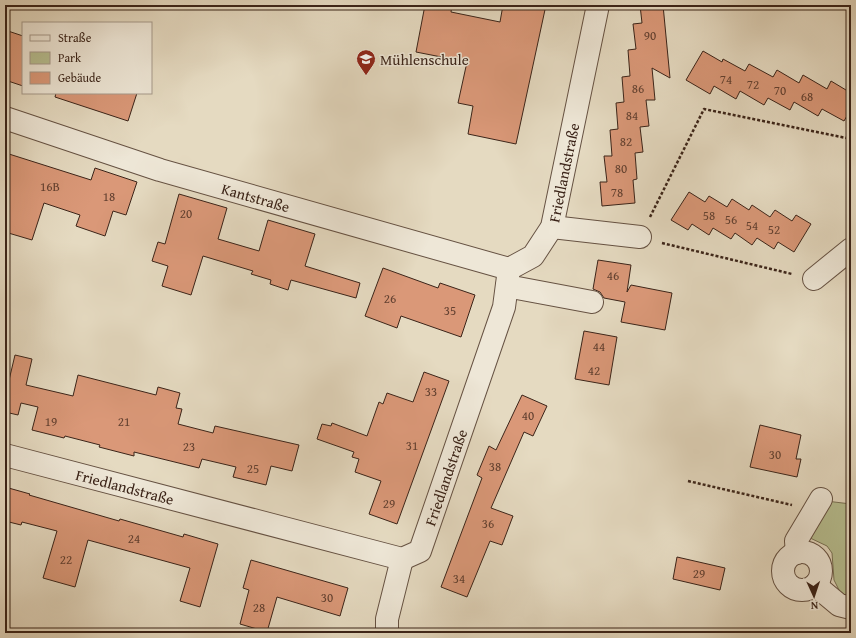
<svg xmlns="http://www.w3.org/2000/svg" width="856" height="638" viewBox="0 0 856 638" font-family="'Gentium Book Plus',serif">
<rect width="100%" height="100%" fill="#e5dac1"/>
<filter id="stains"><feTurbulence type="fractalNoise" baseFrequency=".005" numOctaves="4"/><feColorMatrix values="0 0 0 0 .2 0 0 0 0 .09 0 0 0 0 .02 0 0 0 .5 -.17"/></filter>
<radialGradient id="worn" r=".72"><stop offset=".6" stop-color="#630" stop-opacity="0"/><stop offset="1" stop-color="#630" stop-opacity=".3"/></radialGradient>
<polygon fill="#b7bf91" stroke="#797255" points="826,501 851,504 851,601 839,590 834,580 832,553 827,546 808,537"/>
<g fill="#da9878" stroke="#3b2419">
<polygon points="425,5 452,5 451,12 500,22 503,5 546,5 516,144 468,134 473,106 458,103 467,62 416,52"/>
<polygon points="640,5 663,5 670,78 652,68 655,100 646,100 649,126 640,127 643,152 635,153 637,179 633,180 635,203 602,206 600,182 607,182 604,156 612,156 610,130 618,129 616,103 624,102 622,77 630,76 628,50 636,49 633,24 642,23"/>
<polygon points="5,30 23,36 23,86 5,80"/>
<polygon points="703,51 722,62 723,59 745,71 749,64 773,77 777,70 799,83 803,75 827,89 831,81 851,93 851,109 844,121 822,109 818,116 794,102 790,110 768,98 764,105 740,91 736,99 714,86 710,94 686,80"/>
<polygon points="56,93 137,93 128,121 55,97"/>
<polygon points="9,154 91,180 95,168 137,182 126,215 113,211 105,236 76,226 80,215 44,203 32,240 5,232 5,167"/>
<polygon points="689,192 705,202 709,196 727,207 732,199 749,210 752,205 770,217 775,210 792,221 796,215 811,224 794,252 778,242 774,249 757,238 752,245 735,233 731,239 713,228 709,235 692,224 688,230 671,220"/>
<polygon points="179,194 227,208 218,239 259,251 268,220 315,234 305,266 360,283 356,298 291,280 288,290 270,284 271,280 251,274 253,271 203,256 191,295 162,286 168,266 152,261 158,242 165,244"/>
<polygon points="598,260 631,265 627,292 631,285 672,293 665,330 621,322 625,302 604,298 600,292 593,289"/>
<polygon points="383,268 438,288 440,283 475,295 461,337 401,316 397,328 365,316"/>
<polygon points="584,331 617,337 609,385 575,379"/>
<polygon points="15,355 32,359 26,385 73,396 78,375 156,395 158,387 180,393 176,408 182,409 178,424 213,433 215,426 299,445 292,471 271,466 266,485 233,477 236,467 202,459 199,468 134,452 134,456 99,447 100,445 65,436 64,438 32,430 38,407 21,403 18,415 5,412 5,397"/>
<polygon points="424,372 449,381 397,524 369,514 381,481 355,472 359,459 352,457 354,452 317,439 322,424 331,426 332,423 367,436 379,402 383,404 387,393 413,402"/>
<polygon points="522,395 547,406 533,436 524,432 491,508 513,516 502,545 490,541 467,597 441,587 482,478 477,475 489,446 496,450"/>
<polygon points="760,425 801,435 796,459 801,459 797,477 750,467"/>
<polygon points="5,487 30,494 29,495 119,521 120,519 183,537 184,534 218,544 200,607 180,601 190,568 88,540 75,587 43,578 57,531 22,522 21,525 5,521"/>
<polygon points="677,557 725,568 720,590 673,579"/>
<polygon points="251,560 348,588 340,616 277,597 267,632 240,624 249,590 243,588"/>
</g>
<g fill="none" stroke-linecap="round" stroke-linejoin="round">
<g stroke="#665243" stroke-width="24">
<g id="minor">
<path id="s1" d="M5,118l155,52 349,99"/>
<polyline points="552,227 640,237"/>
<polyline points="814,279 851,249"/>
<polyline points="507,286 592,302"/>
<path id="s2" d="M5,455l397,104 18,-8 84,-244 5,-38 24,-13 19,-29 46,-222"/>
<circle cx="802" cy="571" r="19"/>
<polyline points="797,553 796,541 821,499"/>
<polyline points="815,585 839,605 851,608"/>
<polyline points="387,633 387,619 402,559"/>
</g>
</g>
<g stroke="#3b2419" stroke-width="2.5" stroke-dasharray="3 2" stroke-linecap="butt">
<polyline points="650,217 704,109 851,139"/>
<polyline points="662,243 792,274"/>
<polyline points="688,481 792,505"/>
</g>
<use href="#minor" stroke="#eee7d7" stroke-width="22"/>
</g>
<defs>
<g id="school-pin" transform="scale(1)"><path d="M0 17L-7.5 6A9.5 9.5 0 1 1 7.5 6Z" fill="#8f2418" stroke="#eee7d7"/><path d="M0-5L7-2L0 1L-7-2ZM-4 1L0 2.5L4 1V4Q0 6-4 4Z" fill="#fff"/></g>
</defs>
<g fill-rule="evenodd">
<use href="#school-pin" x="366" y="59"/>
</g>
<g text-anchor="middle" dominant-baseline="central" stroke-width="3" stroke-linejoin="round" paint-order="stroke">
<g font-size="13" fill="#634131">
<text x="650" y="35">90</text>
<text x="726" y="79">74</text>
<text x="753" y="84">72</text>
<text x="638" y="88">86</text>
<text x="780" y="90">70</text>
<text x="807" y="96">68</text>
<text x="632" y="115">84</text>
<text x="626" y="141">82</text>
<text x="621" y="168">80</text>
<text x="50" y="186">16B</text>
<text x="617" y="192">78</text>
<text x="109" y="196">18</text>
<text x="186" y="213">20</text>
<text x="709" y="215">58</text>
<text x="731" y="219">56</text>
<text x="752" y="225">54</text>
<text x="774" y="229">52</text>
<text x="613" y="275">46</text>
<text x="390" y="298">26</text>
<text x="450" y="310">35</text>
<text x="599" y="346">44</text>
<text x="594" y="370">42</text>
<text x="431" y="391">33</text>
<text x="528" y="415">40</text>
<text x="51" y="421">19</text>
<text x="124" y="421">21</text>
<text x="412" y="445">31</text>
<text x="189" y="446">23</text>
<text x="775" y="454">30</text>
<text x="495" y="466">38</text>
<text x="253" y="468">25</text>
<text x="389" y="503">29</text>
<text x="488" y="523">36</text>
<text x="134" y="538">24</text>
<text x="66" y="559">22</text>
<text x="699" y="573">29</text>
<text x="459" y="578">34</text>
<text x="327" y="597">30</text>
<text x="259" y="607">28</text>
</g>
<g font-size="15" fill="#3b2419" stroke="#eee7d7" text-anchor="start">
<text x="380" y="59">Mühlenschule</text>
</g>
<g font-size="15" fill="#3b2419" stroke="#eee7d7">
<text stroke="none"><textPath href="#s2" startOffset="844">Friedlandstraße</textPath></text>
<text stroke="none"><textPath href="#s1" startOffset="263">Kantstraße</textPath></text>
<text stroke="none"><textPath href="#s2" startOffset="508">Friedlandstraße</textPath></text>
<text stroke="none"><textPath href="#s2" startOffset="124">Friedlandstraße</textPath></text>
</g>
</g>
<rect width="856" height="638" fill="none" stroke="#e5dac1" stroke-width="20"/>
<rect x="6" y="6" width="844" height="626" fill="none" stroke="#3b2419" stroke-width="2"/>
<rect x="10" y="10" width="836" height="618" fill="none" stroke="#3b2419"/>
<rect x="22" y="22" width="130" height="72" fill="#eee7d7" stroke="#a6998b"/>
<rect x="30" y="35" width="20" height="6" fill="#eee7d7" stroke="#a6998b"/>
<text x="58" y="42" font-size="12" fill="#3b2419">Straße</text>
<rect x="30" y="52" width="20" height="12" fill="#b7bf91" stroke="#a6998b"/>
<text x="58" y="62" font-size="12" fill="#3b2419">Park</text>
<rect x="30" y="72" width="20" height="12" fill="#da9878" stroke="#a6998b"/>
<text x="58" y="82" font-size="12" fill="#3b2419">Gebäude</text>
<g transform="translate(814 596) rotate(177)" stroke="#eee7d7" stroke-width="3" paint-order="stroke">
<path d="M0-3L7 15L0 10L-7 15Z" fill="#3b2419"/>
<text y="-6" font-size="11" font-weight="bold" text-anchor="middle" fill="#3b2419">N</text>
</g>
<rect width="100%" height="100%" filter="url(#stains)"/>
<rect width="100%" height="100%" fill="url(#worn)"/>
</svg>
